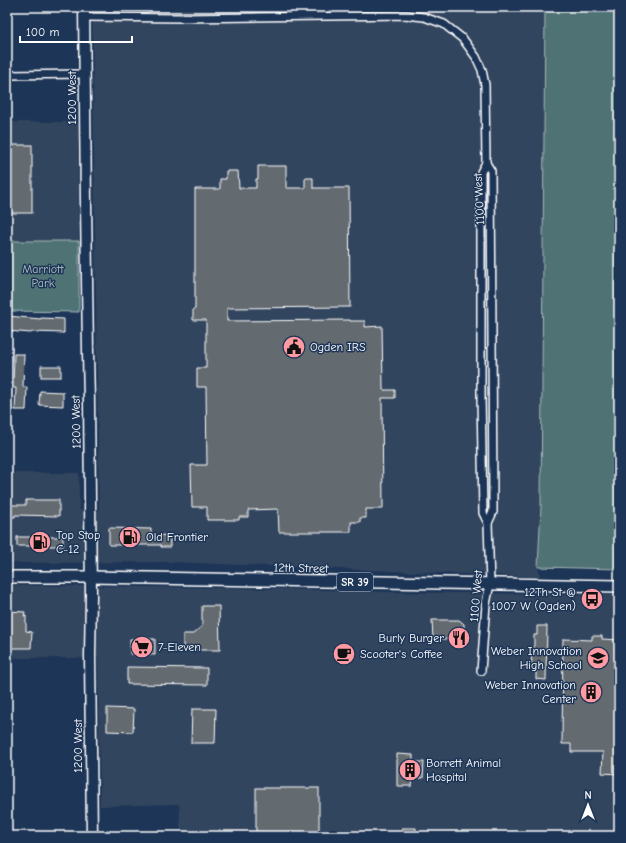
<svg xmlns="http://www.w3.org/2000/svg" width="626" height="843" viewBox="0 0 626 843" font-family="'Comic Neue',sans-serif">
<rect width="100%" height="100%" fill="#1d3557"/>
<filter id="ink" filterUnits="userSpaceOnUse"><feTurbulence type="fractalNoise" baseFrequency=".025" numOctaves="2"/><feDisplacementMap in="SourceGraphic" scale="8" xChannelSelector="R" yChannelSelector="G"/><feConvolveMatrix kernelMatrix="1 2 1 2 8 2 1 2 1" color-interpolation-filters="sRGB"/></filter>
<g filter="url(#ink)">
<g fill="#32455e">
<polygon points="92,7 545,7 541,506 538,567 540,577 172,562 7,563 7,473 79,473 79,510 99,510"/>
<polygon points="7,122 78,122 79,241 7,241"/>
<polygon points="7,585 288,589 385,592 619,595 619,836 181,836 179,804 100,806 98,658 7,658"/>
</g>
<g fill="#507374" stroke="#a8b9ba">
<polygon points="545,7 619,7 619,569 538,567 541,506"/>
<polygon points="7,241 79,241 79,312 7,311"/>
</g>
<g fill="#636a6f" stroke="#fff">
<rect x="7" y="145" width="25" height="68"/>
<polygon points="258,166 286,166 286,188 305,188 305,178 313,178 313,188 349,188 350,307 227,308 227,321 350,320 350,321 365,321 365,327 382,326 383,390 395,390 395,398 382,398 383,509 366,509 366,518 360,518 360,522 351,522 351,532 279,532 278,509 248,510 248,517 239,517 239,520 207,520 207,507 192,507 191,465 207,465 206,387 197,387 197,368 206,368 206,320 193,320 193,309 195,309 195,189 220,189 220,179 226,179 226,171 238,171 239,188 256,188 256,179 258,179"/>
<polygon points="7,316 41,319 41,318 64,319 64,333 32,332 31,333 7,331"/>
<polygon points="14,354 24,354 23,387 27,387 26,410 15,410 16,388 13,388"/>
<rect x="41" y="366" width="20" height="11"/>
<polygon points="40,391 63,392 63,406 39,405"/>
<polygon points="26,500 59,500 59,516 15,515 15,517 7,517 7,505 26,505"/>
<polygon points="109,528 151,529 151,536 170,535 170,547 161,547 161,545 109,545"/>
<rect x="17" y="537" width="46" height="9"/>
<polygon points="202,606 219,606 220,650 183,650 183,634 193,634 202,626"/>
<polygon points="7,611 25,612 24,616 26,616 26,631 32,632 31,648 7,648"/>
<polygon points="432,620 459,620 464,624 464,639 433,639"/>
<polygon points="537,626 547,626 546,680 536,679 536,668 532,668 531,649 534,649 534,635 537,635"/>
<polygon points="592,636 602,636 602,639 619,640 619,774 602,773 603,752 571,752 571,744 562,744 563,639 592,640"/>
<polygon points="130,639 155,639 155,655 130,654"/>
<polygon points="127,667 207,668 207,685 127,684"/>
<polygon points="107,708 134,709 133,732 107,731"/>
<polygon points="192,709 216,709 215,743 191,743"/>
<polygon points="397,754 413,755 413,762 424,762 423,778 413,778 412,786 397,786"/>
<rect x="256" y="788" width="63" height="48"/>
<polygon points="402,828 416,828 416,836 403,836"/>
</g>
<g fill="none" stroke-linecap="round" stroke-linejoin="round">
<g stroke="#fff" stroke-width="10">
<g id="street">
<polyline points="85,17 182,18 405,15 424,17 444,24 463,39 476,57 482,70 485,85 486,163"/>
<polyline points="7,75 85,74"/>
<polyline points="486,163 481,172 481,395 483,513 488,523"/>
<polyline points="481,671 486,604 490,584 488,523 493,512 493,506 491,171 486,163"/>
</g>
</g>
<g stroke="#fff" stroke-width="13">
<polyline id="secondary" points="84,7 86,204 88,352 89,402 91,595 90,655 92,836"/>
</g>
<g stroke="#fff" stroke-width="14">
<polyline id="primary" points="7,577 91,577 619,586"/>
</g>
<use href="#street" stroke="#1d3557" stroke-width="7"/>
<use href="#secondary" stroke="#1d3557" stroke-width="10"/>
<use href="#primary" stroke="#1d3557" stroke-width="11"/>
</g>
</g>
<defs>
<g id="civic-disc" transform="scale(1.15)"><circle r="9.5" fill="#ff9aa2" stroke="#1d3557"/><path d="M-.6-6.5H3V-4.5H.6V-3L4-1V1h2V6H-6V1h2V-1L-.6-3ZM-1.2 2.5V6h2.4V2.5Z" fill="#111"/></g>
<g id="fuel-disc" transform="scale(1.15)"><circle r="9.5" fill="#ff9aa2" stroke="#1d3557"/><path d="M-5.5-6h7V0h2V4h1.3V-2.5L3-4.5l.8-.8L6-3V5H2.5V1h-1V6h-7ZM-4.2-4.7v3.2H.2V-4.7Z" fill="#111"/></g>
<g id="bus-disc" transform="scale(1.15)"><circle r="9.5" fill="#ff9aa2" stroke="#1d3557"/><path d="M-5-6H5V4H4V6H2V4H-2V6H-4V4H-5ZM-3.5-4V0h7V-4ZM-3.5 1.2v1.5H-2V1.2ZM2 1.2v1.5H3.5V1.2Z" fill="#111"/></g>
<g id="restaurant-disc" transform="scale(1.15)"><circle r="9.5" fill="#ff9aa2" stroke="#1d3557"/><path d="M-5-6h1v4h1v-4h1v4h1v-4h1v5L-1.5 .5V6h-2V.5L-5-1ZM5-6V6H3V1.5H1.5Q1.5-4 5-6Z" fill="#111"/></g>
<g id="supermarket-disc" transform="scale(1.15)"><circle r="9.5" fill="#ff9aa2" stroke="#1d3557"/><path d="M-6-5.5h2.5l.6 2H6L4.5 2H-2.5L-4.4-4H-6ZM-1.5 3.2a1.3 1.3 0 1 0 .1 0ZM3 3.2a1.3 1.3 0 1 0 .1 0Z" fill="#111"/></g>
<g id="cafe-disc" transform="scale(1.15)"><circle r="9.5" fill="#ff9aa2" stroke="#1d3557"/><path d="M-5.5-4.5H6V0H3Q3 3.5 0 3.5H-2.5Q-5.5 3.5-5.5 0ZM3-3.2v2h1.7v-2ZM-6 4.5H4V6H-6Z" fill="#111"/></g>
<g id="school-disc" transform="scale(1.15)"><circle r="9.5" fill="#ff9aa2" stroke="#1d3557"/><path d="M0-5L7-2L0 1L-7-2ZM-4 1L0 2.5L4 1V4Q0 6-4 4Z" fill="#111"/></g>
<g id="building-disc" transform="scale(1.15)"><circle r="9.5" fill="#ff9aa2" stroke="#1d3557"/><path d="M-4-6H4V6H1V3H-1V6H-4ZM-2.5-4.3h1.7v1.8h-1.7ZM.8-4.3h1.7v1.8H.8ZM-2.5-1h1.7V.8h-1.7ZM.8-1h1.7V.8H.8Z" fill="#111"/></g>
</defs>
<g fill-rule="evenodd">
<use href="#civic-disc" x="294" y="347"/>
<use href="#fuel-disc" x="130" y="537"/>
<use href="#fuel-disc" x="40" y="542"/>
<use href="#bus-disc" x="592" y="599"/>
<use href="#restaurant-disc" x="459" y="638"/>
<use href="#supermarket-disc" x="142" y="647"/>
<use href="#cafe-disc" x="344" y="654"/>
<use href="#school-disc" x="598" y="658"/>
<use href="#building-disc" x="591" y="692"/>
<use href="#building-disc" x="410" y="770"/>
</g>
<g text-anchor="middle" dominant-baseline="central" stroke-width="3" stroke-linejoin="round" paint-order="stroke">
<rect fill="#1d3557" stroke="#bbc2cd" stroke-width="1" x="337" y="573" width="36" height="18" rx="3"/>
<g font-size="11" font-weight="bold" fill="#fff">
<text x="355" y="582">SR 39</text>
</g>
<g font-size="12" fill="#fff" stroke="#1d3557">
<text transform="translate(72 98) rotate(-90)">1200 West</text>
<text transform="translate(479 199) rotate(-93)">1100 West</text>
<text transform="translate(76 422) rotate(-91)">1200 West</text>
<text transform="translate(301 568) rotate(1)">12th Street</text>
<text transform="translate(476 596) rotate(-85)">1100 West</text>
<text transform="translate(78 746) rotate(-90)">1200 West</text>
</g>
<g font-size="12" fill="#b0c0c0" stroke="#1d3557">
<text x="43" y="269">Marriott<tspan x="43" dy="14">Park</tspan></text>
</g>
<g font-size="12" fill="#fff" stroke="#1d3557" text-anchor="start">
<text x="310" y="347">Ogden IRS</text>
<text x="56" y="535">Top Stop<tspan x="56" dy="14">C-12</tspan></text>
<text x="146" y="537">Old Frontier</text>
<text x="576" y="592" text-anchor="end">12Th St @<tspan x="576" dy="14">1007 W (Ogden)</tspan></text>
<text x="444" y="638" text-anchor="end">Burly Burger</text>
<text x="158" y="647">7-Eleven</text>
<text x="582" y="651" text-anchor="end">Weber Innovation<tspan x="582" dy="14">High School</tspan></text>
<text x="360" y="654">Scooter's Coffee</text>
<text x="576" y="685" text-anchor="end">Weber Innovation<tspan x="576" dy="14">Center</tspan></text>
<text x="426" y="763">Borrett Animal<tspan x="426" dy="14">Hospital</tspan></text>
</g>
</g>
<rect width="626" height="843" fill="none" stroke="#1d3557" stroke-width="24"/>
<rect x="12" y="12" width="602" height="819" fill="none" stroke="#fff" stroke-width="1.5" filter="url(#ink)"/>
<g transform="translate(588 805)" stroke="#1d3557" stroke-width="3" paint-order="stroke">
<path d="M0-3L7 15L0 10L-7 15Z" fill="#ffffff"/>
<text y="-6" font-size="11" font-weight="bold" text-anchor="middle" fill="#ffffff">N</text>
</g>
<path d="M20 36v6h112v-6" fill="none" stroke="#ffffff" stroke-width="2"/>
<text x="26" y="36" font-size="12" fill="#ffffff" stroke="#1d3557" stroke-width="3" paint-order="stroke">100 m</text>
</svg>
